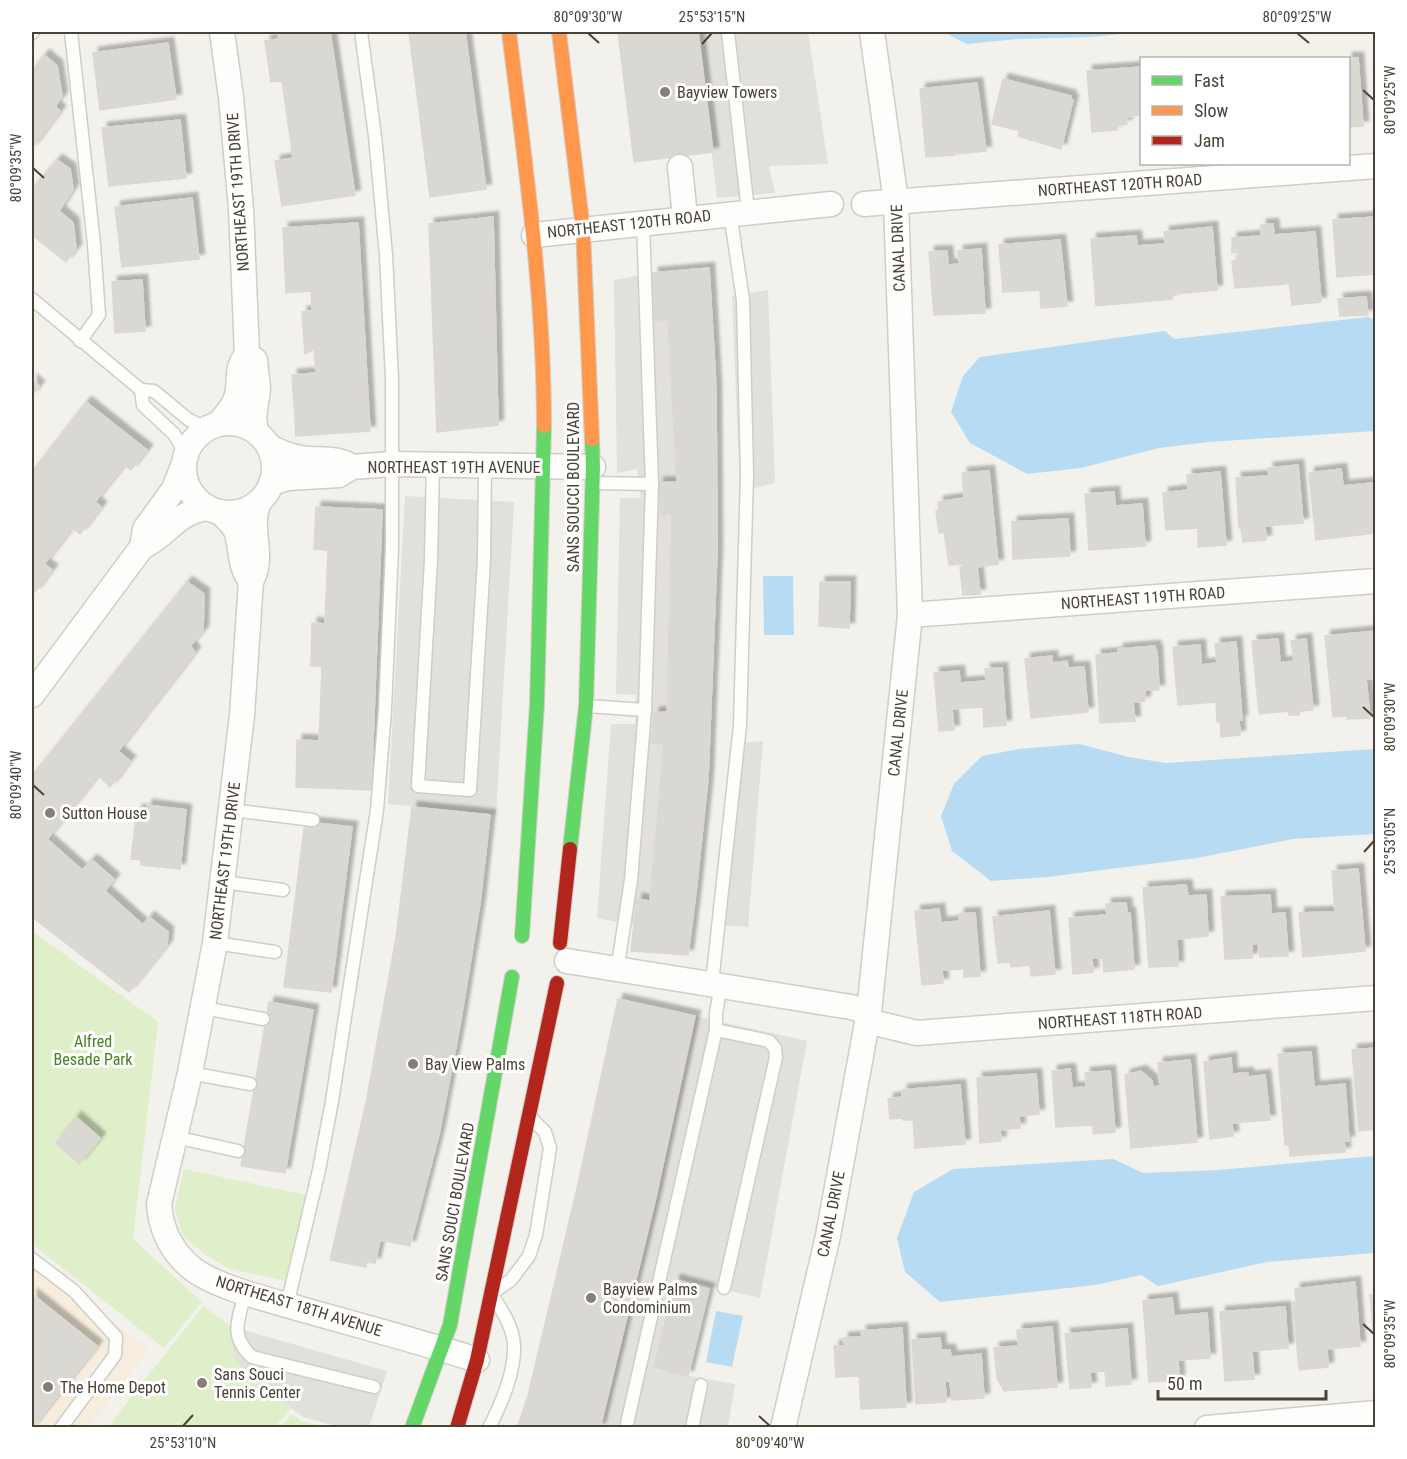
<svg xmlns="http://www.w3.org/2000/svg" width="1407" height="1459" viewBox="0 0 1407 1459" font-family="'Roboto Condensed',sans-serif">
<defs>
<filter id="shadow"><feDropShadow dx="5.5" dy="-5.5" stdDeviation="1.5" flood-color="#0004"/></filter>
</defs>
<rect width="100%" height="100%" fill="#f2f1ec"/>
<polygon fill="#f6edde" points="32,1261 149,1349 88,1427 32,1427"/>
<g fill="#dfefc9">
<polygon points="32,931 158,1022 133,1239 202,1302 164,1348 32,1244"/>
<polygon points="184,1169 306,1195 285,1281 227,1268 203,1253 183,1236 175,1209"/>
<polygon points="203,1306 230,1326 234,1358 291,1409 274,1427 107,1428"/>
<polygon points="292,1414 301,1421 326,1427 281,1427"/>
</g>
<g fill="#e1e0da">
<polygon points="698,32 808,32 828,164 769,166 775,193 717,198"/>
<polygon points="653,273 655,320 668,320 677,482 662,483 661,515 672,514 667,712 654,714 652,742 664,744 650,901 637,900 634,925 597,918 611,724 635,724 636,695 616,694 620,498 641,498 637,469 617,473 614,280"/>
<polygon points="768,290 775,483 740,492 732,296"/>
<polygon points="405,496 514,502 496,815 388,804"/>
<polygon points="763,741 748,927 714,925 730,744"/>
<polygon points="695,1016 807,1041 760,1298 676,1278 656,1370 735,1384 728,1427 601,1428"/>
<polygon points="230,1326 387,1371 369,1427 340,1427 303,1417 261,1386 234,1358"/>
</g>
<g fill="#b8dbf4">
<polygon points="943,32 1141,32 1091,37 1018,39 967,44"/>
<polygon points="1368,317 1375,320 1375,431 1209,442 1159,448 1081,468 1027,474 970,443 951,412 963,376 980,357 1165,331 1174,339"/>
<polygon points="763,576 793,576 794,635 764,635"/>
<polygon points="1079,744 1129,757 1166,763 1375,749 1375,834 1293,839 1197,858 1047,877 991,881 952,851 941,816 954,784 982,756 1019,749"/>
<polygon points="1375,1156 1375,1253 1267,1262 1158,1286 1141,1275 1095,1285 940,1302 905,1272 897,1238 914,1192 953,1169 1113,1159 1143,1173 1218,1170"/>
<polygon points="716,1311 743,1316 732,1367 706,1362"/>
</g>
<g fill="#dad8d2" stroke="#dbd8d1" stroke-width="1.5" filter="url(#shadow)">
<polygon points="278,32 330,32 355,195 282,206 275,161 293,158 282,81 271,82 265,41 279,39"/>
<polygon points="409,32 465,32 486,189 430,197"/>
<polygon points="618,32 698,32 713,152 634,162"/>
<polygon points="168,43 176,99 100,110 93,53"/>
<polygon points="44,55 57,66 62,97 55,106 60,111 32,148 32,71"/>
<polygon points="1347,58 1358,58 1363,126 1348,127"/>
<polygon points="1142,67 1142,115 1126,117 1127,124 1117,125 1117,130 1092,132 1087,71"/>
<polygon points="1003,79 1071,96 1070,99 1073,100 1061,149 1018,136 1020,131 992,124"/>
<polygon points="977,83 986,151 957,154 956,141 954,141 955,155 926,157 920,89"/>
<polygon points="180,120 186,178 109,186 102,128"/>
<polygon points="57,160 70,169 73,189 59,211 73,223 76,249 66,262 32,235 32,189"/>
<polygon points="192,198 199,259 122,267 115,207"/>
<polygon points="493,217 498,425 437,432 429,224"/>
<polygon points="1376,217 1376,274 1337,277 1333,220"/>
<polygon points="358,223 370,431 296,436 292,375 316,373 314,349 305,354 302,312 312,311 311,291 286,293 283,228"/>
<polygon points="1273,224 1274,235 1315,232 1321,302 1292,305 1289,282 1286,284 1235,288 1232,261 1239,260 1238,252 1232,253 1232,238 1261,236 1261,225"/>
<polygon points="1212,227 1217,290 1172,294 1172,299 1096,306 1091,239 1136,236 1137,246 1165,244 1164,232"/>
<polygon points="1060,240 1067,306 1041,308 1040,290 1003,292 999,245"/>
<polygon points="981,249 985,313 934,315 929,252 947,251 948,265 959,264 958,251"/>
<polygon points="709,268 716,388 717,551 708,778 696,892 688,955 631,951 637,899 650,901 664,744 652,743 654,713 667,712 672,514 661,515 658,483 677,482 668,320 655,320 653,273"/>
<polygon points="142,280 145,331 115,333 112,282"/>
<polygon points="1366,297 1368,315 1340,316 1338,299"/>
<polygon points="32,380 39,386 32,395"/>
<polygon points="86,402 147,450 131,470 124,465 95,502 101,507 80,534 72,528 44,564 52,570 35,592 32,589 32,472"/>
<polygon points="1298,465 1303,523 1265,526 1266,540 1243,542 1241,528 1239,528 1236,478 1269,476 1268,468"/>
<polygon points="1341,469 1343,486 1372,483 1376,533 1316,540 1309,473"/>
<polygon points="989,471 998,564 977,567 980,594 963,595 960,567 963,567 962,564 949,565 944,532 939,533 936,511 939,511 938,502 964,498 962,473"/>
<polygon points="1220,472 1226,545 1198,547 1198,528 1166,530 1163,493 1188,490 1187,475"/>
<polygon points="1114,492 1115,506 1142,504 1145,546 1089,550 1085,494"/>
<polygon points="316,507 382,510 371,790 296,787 297,740 319,741 322,666 311,666 312,623 325,624 328,550 314,549"/>
<polygon points="1068,519 1070,556 1013,559 1012,522"/>
<polygon points="187,582 204,594 203,631 190,646 195,652 118,751 130,761 110,787 98,775 47,839 82,870 92,860 114,879 105,891 143,925 149,917 168,932 167,945 129,992 32,917 32,776"/>
<polygon points="820,582 850,582 849,628 819,626"/>
<polygon points="1376,631 1376,678 1366,679 1370,718 1347,719 1347,716 1333,717 1325,636"/>
<polygon points="1278,639 1280,663 1294,661 1291,641 1306,639 1313,710 1299,711 1299,715 1289,715 1289,711 1259,714 1252,641"/>
<polygon points="1236,642 1242,720 1239,720 1240,735 1221,737 1220,721 1217,722 1216,702 1178,705 1173,647 1200,645 1201,665 1217,663 1215,644"/>
<polygon points="1155,646 1156,652 1157,651 1159,690 1145,690 1145,701 1133,702 1135,721 1100,723 1096,655 1118,653 1118,649"/>
<polygon points="1052,656 1052,663 1067,661 1068,668 1084,667 1088,712 1031,718 1025,659"/>
<polygon points="1002,668 1006,725 984,727 983,707 952,709 954,730 939,731 934,673 959,671 960,683 986,681 985,669"/>
<polygon points="147,805 186,810 180,869 141,865 141,860 131,859 137,810 146,811"/>
<polygon points="412,807 490,815 480,903 460,1025 439,1134 410,1246 380,1240 375,1263 367,1261 366,1267 330,1260 366,1103 396,938"/>
<polygon points="305,822 352,827 331,992 284,987"/>
<polygon points="1358,869 1365,951 1303,957 1299,913 1335,912 1332,871"/>
<polygon points="1186,885 1188,896 1206,895 1208,936 1177,939 1178,966 1149,967 1143,888"/>
<polygon points="1270,895 1271,914 1285,913 1288,956 1260,957 1259,944 1252,944 1252,958 1225,959 1221,897"/>
<polygon points="1126,903 1127,913 1130,913 1134,969 1104,972 1103,958 1092,958 1093,972 1073,974 1069,918 1107,915 1106,904"/>
<polygon points="939,909 941,923 959,921 959,914 975,913 980,976 964,977 964,969 942,970 943,983 922,985 915,911"/>
<polygon points="1049,911 1055,974 1031,976 1030,965 1011,967 1010,962 998,963 993,917"/>
<polygon points="618,999 695,1016 655,1201 600,1428 517,1428 528,1396 578,1184"/>
<polygon points="269,1002 313,1010 285,1173 241,1166"/>
<polygon points="1376,1048 1376,1129 1359,1131 1352,1050"/>
<polygon points="1311,1052 1314,1087 1345,1084 1349,1141 1344,1141 1345,1152 1290,1156 1289,1145 1285,1145 1278,1054"/>
<polygon points="1231,1058 1232,1074 1248,1073 1248,1077 1265,1075 1270,1120 1232,1123 1233,1136 1210,1139 1204,1062"/>
<polygon points="1190,1060 1197,1142 1131,1148 1125,1075 1141,1071 1152,1081 1153,1087 1160,1086 1158,1063"/>
<polygon points="1070,1069 1072,1088 1086,1087 1085,1073 1110,1071 1115,1132 1093,1134 1093,1125 1056,1127 1052,1071"/>
<polygon points="1036,1074 1039,1114 1019,1116 1020,1128 1000,1130 1001,1141 980,1143 977,1078"/>
<polygon points="960,1085 965,1144 915,1148 913,1120 903,1120 903,1118 890,1119 888,1099 902,1097 902,1090"/>
<polygon points="76,1117 100,1138 79,1164 56,1143"/>
<polygon points="675,1280 709,1289 688,1376 654,1368"/>
<polygon points="1355,1282 1360,1346 1327,1349 1328,1367 1299,1370 1293,1302 1296,1302 1295,1289"/>
<polygon points="32,1294 97,1346 32,1428"/>
<polygon points="1370,1295 1376,1295 1376,1361"/>
<polygon points="1172,1298 1174,1316 1207,1313 1210,1358 1178,1360 1179,1380 1149,1382 1143,1301"/>
<polygon points="1285,1307 1288,1348 1252,1351 1254,1379 1225,1381 1220,1312"/>
<polygon points="1052,1327 1057,1387 1004,1391 997,1378 994,1348 1018,1346 1017,1330"/>
<polygon points="902,1328 906,1407 861,1409 859,1376 836,1377 834,1346 844,1346 843,1338 862,1337 861,1331"/>
<polygon points="1127,1329 1131,1384 1106,1386 1105,1371 1090,1372 1091,1387 1070,1389 1065,1334"/>
<polygon points="940,1338 941,1350 950,1350 951,1357 981,1354 984,1398 952,1400 950,1381 945,1381 946,1402 916,1404 912,1340"/>
</g>
<g fill="none" stroke-linecap="round" stroke-linejoin="round">
<g stroke="#cfcdc7" stroke-width="15">
<g id="lane">
<polyline points="71,32 94,244 99,315 80,341"/>
<polyline points="728,32 748,211"/>
<polyline points="32,33 33,32"/>
<polyline points="32,299 141,390 154,391 189,420 206,428"/>
<polyline points="141,390 143,405 174,434 186,454"/>
<polyline points="433,464 431,560 418,786 470,790 484,559 485,467"/>
<polyline points="594,483 652,484"/>
<polyline points="587,706 645,710"/>
<polyline points="232,810 313,820"/>
<polyline points="223,882 283,890"/>
<polyline points="215,943 275,952"/>
<polyline points="617,971 631,880 645,710 652,484 643,222"/>
<polyline points="712,983 740,725 747,474 743,300 730,213"/>
<polyline points="203,1008 263,1019"/>
<polyline points="716,1030 769,1041 775,1048 776,1057 724,1288"/>
<polyline points="190,1073 250,1084"/>
<polyline points="175,1137 238,1151"/>
<polyline points="32,1259 74,1291 116,1337 115,1355 61,1428"/>
<path d="M246,1292c-8,27 -17,44 6,65l122,30"/>
<polyline points="287,1305 319,1170 332,1101 377,810 385,710 392,549 392,379 386,255 375,136 361,32"/>
<path d="M489,1428c12,-24 26,-55 25,-82 0,-18 -13,-38 -23,-52l20,-14 18,-24 7,-21 14,-87 -5,-16 -13,-13"/>
<polyline points="626,1428 716,1030 716,1013 721,985"/>
<polyline points="692,1428 701,1385"/>
</g>
</g>
<g stroke="#cfcdc7" stroke-width="27">
<g id="street">
<polyline points="680,167 685,218"/>
<polyline points="864,204 1376,166"/>
<polyline points="534,235 831,204"/>
<polyline points="247,354 255,360 258,389 254,417 256,431"/>
<circle cx="229" cy="468" r="45"/>
<path d="M219,423c7,-8 16,-17 18,-28 4,-18 -2,-25 10,-41l-6,-145 -10,-112 -9,-65"/>
<path d="M269,446c10,6 20,10 32,12 18,3 36,-2 51,9"/>
<polyline points="271,483 288,478 339,475 352,467 392,464 593,467"/>
<path d="M259,502c-12,26 7,54 -8,79l-9,134 -27,228 -25,130 -31,131c2,27 13,49 35,66 25,18 73,29 103,38 60,17 121,33 180,52"/>
<path d="M220,512c6,6 13,12 16,19 6,17 3,36 15,50"/>
<polyline points="142,547 145,529 174,489 184,463"/>
<polyline points="910,615 1376,581"/>
<path d="M32,695l110,-148c28,-13 32,-34 66,-39"/>
<polyline points="567,961 851,1007 869,1012"/>
<polyline points="867,1021 917,1033 1376,998"/>
<polyline points="783,1428 828,1236 869,1012 910,615 896,201 872,32"/>
<polyline points="1207,1428 1376,1413"/>
</g>
</g>
<g stroke="#d2cec2" stroke-width="16">
<g id="fast">
<polyline points="570,849 586,706 593,467 592,439"/>
<polyline points="522,936 537,704 544,426"/>
<polyline points="412,1428 450,1325 512,977"/>
</g>
</g>
<g stroke="#d2cec2" stroke-width="16">
<g id="slow">
<path d="M509,32c16,131 35,262 35,394"/>
<polyline points="559,32 583,230 592,439"/>
</g>
</g>
<g stroke="#d2cec2" stroke-width="16">
<g id="jam">
<polyline points="560,943 570,849"/>
<polyline points="457,1428 477,1360 557,983"/>
</g>
</g>
<use href="#lane" stroke="#fdfdfc" stroke-width="12"/>
<use href="#street" stroke="#fdfdfc" stroke-width="24"/>
<use href="#fast" stroke="#63d668" stroke-width="14"/>
<use href="#slow" stroke="#ff974d" stroke-width="14"/>
<use href="#jam" stroke="#b3261e" stroke-width="14"/>
</g>
<path fill="none" stroke="#4a4236" stroke-width="2" d="M588,33l11,10M1297,33l12,10M702,44l10,-11M1363,90l11,10M33,168l11,10M1363,707l11,10M33,785l11,10M1364,852l10,-11M1363,1324l11,10M759,1416l11,10M183,1426l10,-11"/>
<g fill="#857f76" stroke="#fff" stroke-width="2">
<circle cx="665" cy="92" r="6"/>
<circle cx="50" cy="813" r="6"/>
<circle cx="413" cy="1064" r="6"/>
<circle cx="591" cy="1298" r="6"/>
<circle cx="202" cy="1383" r="6"/>
<circle cx="48" cy="1387" r="6"/>
</g>
<g text-anchor="middle" dominant-baseline="central" stroke-width="6" stroke-linejoin="round" paint-order="stroke">
<g font-size="16" fill="#4a4236" stroke="#fff" text-anchor="start">
<text x="677" y="92">Bayview Towers</text>
<text x="62" y="813">Sutton House</text>
<text x="425" y="1064">Bay View Palms</text>
<text x="603" y="1289">Bayview Palms<tspan x="603" dy="18">Condominium</tspan></text>
<text x="214" y="1374">Sans Souci<tspan x="214" dy="18">Tennis Center</tspan></text>
<text x="60" y="1387">The Home Depot</text>
</g>
<g font-size="16" fill="#4a4236" stroke="#fff">
<text transform="translate(1120 185) rotate(-4)">NORTHEAST 120TH ROAD</text>
<text transform="translate(238 192) rotate(-94)">NORTHEAST 19TH DRIVE</text>
<text transform="translate(629 224) rotate(-6)">NORTHEAST 120TH ROAD</text>
<text transform="translate(898 248) rotate(-92)">CANAL DRIVE</text>
<text x="454" y="467">NORTHEAST 19TH AVENUE</text>
<text transform="translate(573 487) rotate(-90)">SANS SOUCCI BOULEVARD</text>
<text transform="translate(1143 598) rotate(-4)">NORTHEAST 119TH ROAD</text>
<text transform="translate(898 733) rotate(-84)">CANAL DRIVE</text>
<text transform="translate(225 861) rotate(-83)">NORTHEAST 19TH DRIVE</text>
<text transform="translate(1120 1018) rotate(-4)">NORTHEAST 118TH ROAD</text>
<text transform="translate(455 1202) rotate(-80)">SANS SOUCI BOULEVARD</text>
<text transform="translate(831 1214) rotate(-79)">CANAL DRIVE</text>
<text transform="translate(299 1306) rotate(17)">NORTHEAST 18TH AVENUE</text>
</g>
<g font-size="16" fill="#458322" stroke="#fff">
<text x="93" y="1041">Alfred<tspan x="93" dy="18">Besade Park</tspan></text>
</g>
</g>
<rect width="1407" height="1459" fill="none" stroke="#ffffff" stroke-width="66"/>
<rect x="1140" y="57" width="210" height="108" fill="#ffffff" stroke="#b7b3af" stroke-width="1.5"/>
<rect x="1152" y="76" width="30" height="9" fill="#63d668" stroke="#b7b3af" stroke-width="1.5"/>
<text x="1194" y="87" font-size="18" fill="#4a4236">Fast</text>
<rect x="1152" y="106" width="30" height="9" fill="#ff974d" stroke="#b7b3af" stroke-width="1.5"/>
<text x="1194" y="117" font-size="18" fill="#4a4236">Slow</text>
<rect x="1152" y="136" width="30" height="9" fill="#b3261e" stroke="#b7b3af" stroke-width="1.5"/>
<text x="1194" y="147" font-size="18" fill="#4a4236">Jam</text>
<path d="M1158 1390v9h168v-9" fill="none" stroke="#4a4236" stroke-width="3"/>
<text x="1167" y="1390" font-size="18" fill="#4a4236" stroke="#ffffff" stroke-width="4.5" paint-order="stroke">50 m</text>
<rect x="33" y="33" width="1341" height="1393" fill="none" stroke="#4a4236" stroke-width="2"/>
<g font-size="15" text-anchor="middle" fill="#4a4236">
<text x="588" y="22">80°09'30"W</text>
<text x="712" y="22">25°53'15"N</text>
<text x="1297" y="22">80°09'25"W</text>
<text transform="translate(1390 100) rotate(-90)" y="5">80°09'25"W</text>
<text transform="translate(16 168) rotate(-90)" y="5">80°09'35"W</text>
<text transform="translate(1390 717) rotate(-90)" y="5">80°09'30"W</text>
<text transform="translate(16 785) rotate(-90)" y="5">80°09'40"W</text>
<text transform="translate(1390 841) rotate(-90)" y="5">25°53'05"N</text>
<text transform="translate(1390 1334) rotate(-90)" y="5">80°09'35"W</text>
<text x="183" y="1448">25°53'10"N</text>
<text x="770" y="1448">80°09'40"W</text>
</g>
</svg>
